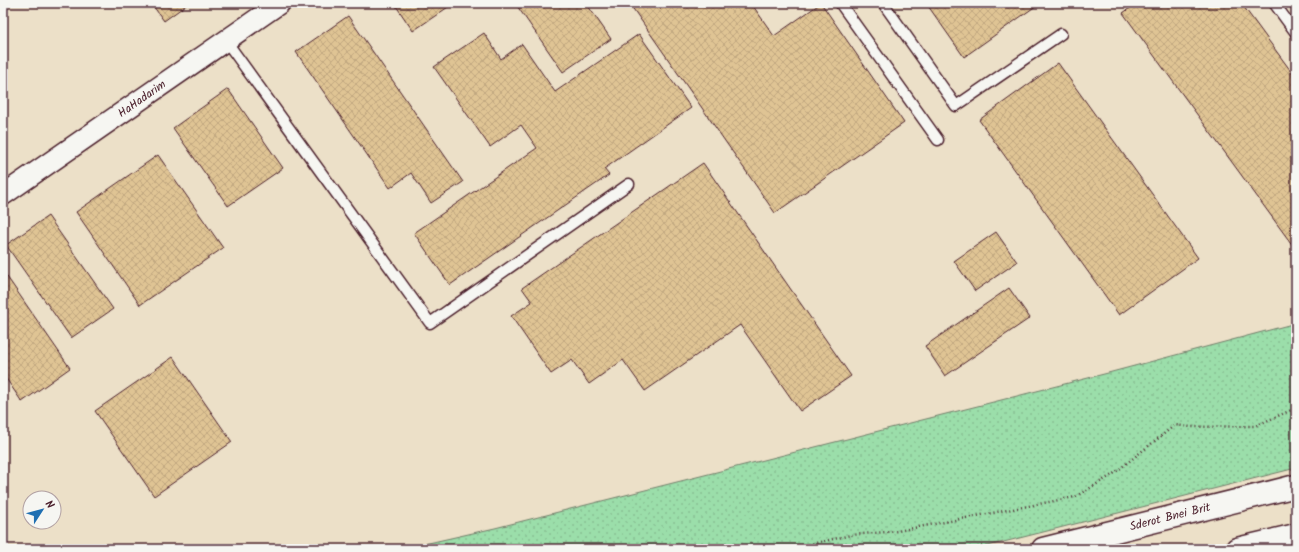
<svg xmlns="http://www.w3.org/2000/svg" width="1299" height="552" viewBox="0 0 1299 552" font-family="Kalam,sans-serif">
<defs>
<pattern id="grass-dots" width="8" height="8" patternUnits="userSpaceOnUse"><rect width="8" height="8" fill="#9bdeaa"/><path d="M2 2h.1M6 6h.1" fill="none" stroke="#87be92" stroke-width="1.8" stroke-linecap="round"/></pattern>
<pattern id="building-cross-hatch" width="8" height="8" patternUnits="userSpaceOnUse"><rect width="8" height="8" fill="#dfc494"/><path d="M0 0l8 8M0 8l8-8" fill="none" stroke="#c1a880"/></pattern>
</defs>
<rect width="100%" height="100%" fill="#f1ecdf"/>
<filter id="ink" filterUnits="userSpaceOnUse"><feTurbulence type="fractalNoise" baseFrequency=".025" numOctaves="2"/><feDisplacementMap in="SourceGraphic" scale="8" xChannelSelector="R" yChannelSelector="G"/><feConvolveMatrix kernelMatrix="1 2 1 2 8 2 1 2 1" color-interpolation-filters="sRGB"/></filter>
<g filter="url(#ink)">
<path fill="#ece0c8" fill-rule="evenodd" d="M3,3h1293v546h-1293zM30,498h24v24h-24z"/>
<polygon fill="url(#grass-dots)" stroke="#727e6a" points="1296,323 1296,468 976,549 402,549 495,528 1108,373"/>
<g fill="url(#building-cross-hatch)" stroke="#4a1f2b">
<polygon points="151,3 189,3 164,21"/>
<polygon points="394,3 454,3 413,31"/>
<polygon points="515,3 586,3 611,39 563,72"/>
<polygon points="629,3 751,3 774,36 821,3 904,123 775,213"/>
<polygon points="926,3 1040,3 964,57"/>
<polygon points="1137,3 1241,3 1296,78 1296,250 1123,13"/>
<polygon points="348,16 463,182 431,203 411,173 390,188 296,52"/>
<polygon points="484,33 501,59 522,44 555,92 639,34 691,108 604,169 609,175 450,285 414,233 537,148 521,125 490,147 434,67"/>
<polygon points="1058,63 1198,258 1119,315 979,120"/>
<polygon points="228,89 283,168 228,206 173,128"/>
<polygon points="158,155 223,248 140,305 76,212"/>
<polygon points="703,163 851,376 800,411 740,325 645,391 623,360 589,384 572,360 551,374 511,316 532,302 522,288"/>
<polygon points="48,216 113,309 71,338 6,245"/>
<polygon points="996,232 1017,262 975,291 954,261"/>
<polygon points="3,271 70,368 22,402 3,374"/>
<polygon points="1009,288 1030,318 945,376 925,346"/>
<polygon points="173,357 232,442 154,496 95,411"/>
</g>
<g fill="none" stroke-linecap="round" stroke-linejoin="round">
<g stroke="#4a1f2b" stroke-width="13">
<g id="lane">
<polyline points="840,3 938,140"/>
<polyline points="883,3 956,106 1061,34"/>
<polyline points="1274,3 1296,33"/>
<polyline points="226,41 430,323 629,184"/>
</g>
</g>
<g stroke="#4a1f2b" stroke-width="23">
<polyline id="street" points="3,195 280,3"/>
</g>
<g stroke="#4a1f2b" stroke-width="25">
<g id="secondary">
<polyline points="1043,549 1296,486"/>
<polyline points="1237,549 1296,535"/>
</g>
</g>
<polyline stroke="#4a1f2b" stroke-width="2.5" stroke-dasharray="1 3" stroke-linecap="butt" points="789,549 851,535 898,531 1075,497 1112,475 1175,425 1191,427 1255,426 1296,408"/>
<use href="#lane" stroke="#f6f6f2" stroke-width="10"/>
<use href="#street" stroke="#f6f6f2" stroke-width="20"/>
<use href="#secondary" stroke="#f6f6f2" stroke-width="22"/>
</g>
</g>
<g text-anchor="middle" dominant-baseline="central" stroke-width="3" stroke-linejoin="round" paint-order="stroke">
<g font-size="12" fill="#4a1f2b" stroke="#f6f6f2">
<text transform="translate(142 99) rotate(-35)">HaHadarim</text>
<text transform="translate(1170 517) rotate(-14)">Sderot Bnei Brit</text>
</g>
</g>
<rect width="1299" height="552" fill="none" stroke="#f6f6f2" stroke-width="16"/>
<rect x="8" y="8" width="1283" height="536" fill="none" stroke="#4a1f2b" stroke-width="1.5" filter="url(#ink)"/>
<g transform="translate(42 510) rotate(54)"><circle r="19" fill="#f6f6f2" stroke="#b1a0a2"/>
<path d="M0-3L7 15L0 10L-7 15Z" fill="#1f6fb2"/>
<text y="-6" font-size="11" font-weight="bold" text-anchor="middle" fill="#4a1f2b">N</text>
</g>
</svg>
